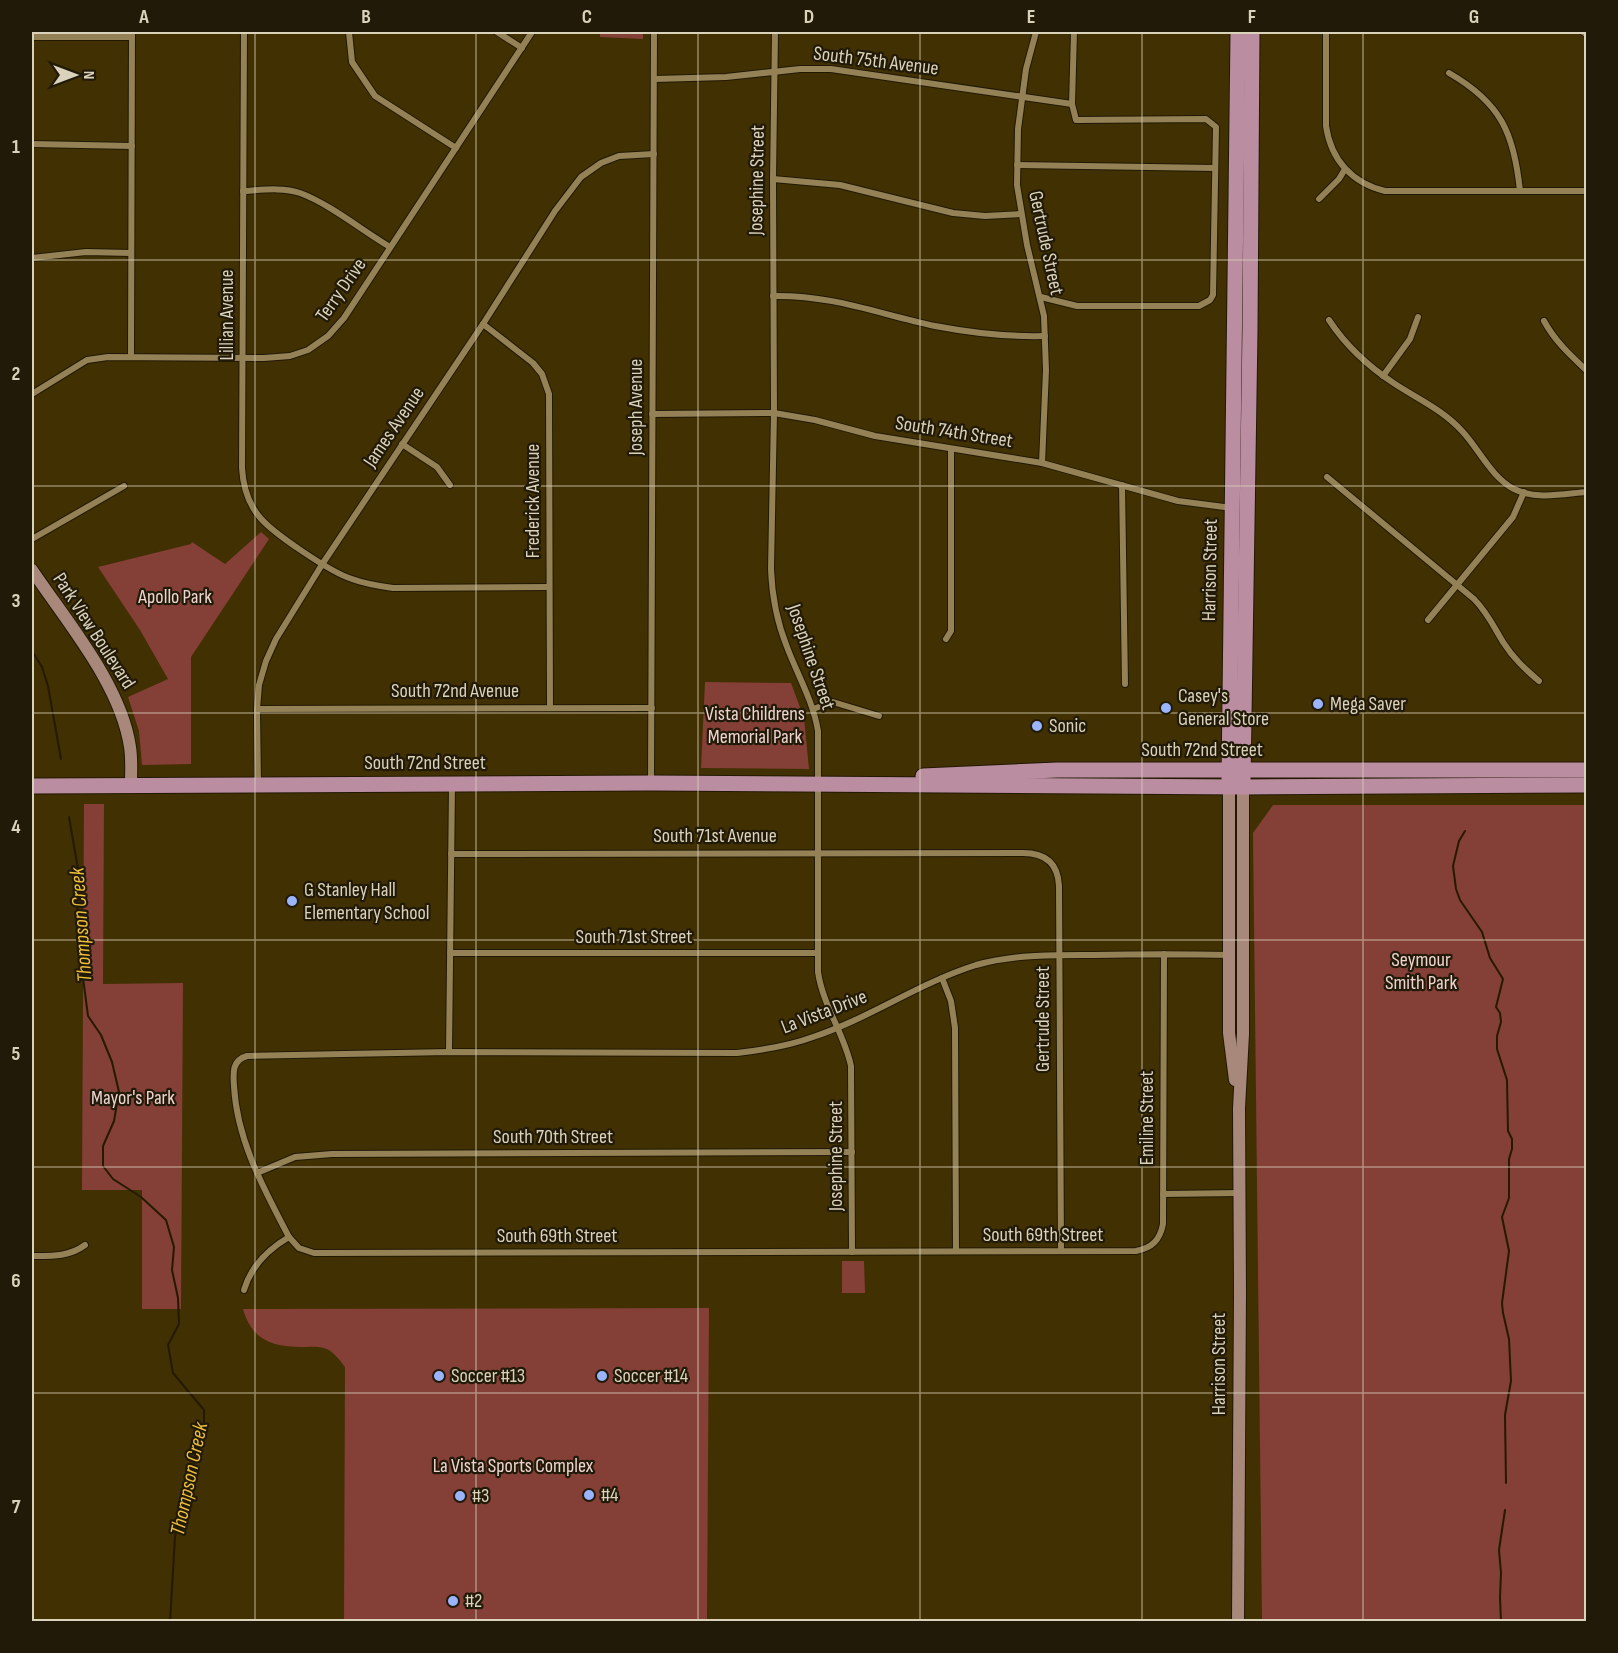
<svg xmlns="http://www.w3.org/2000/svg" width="1618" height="1653" viewBox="0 0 1618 1653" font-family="'Sofia Sans Condensed',sans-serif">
<rect width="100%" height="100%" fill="#413001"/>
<g fill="#843f37">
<polygon points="600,32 643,32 643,39 600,37"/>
<polygon points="261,532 269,539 191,657 191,764 142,765 139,731 128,697 168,679 140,630 98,567 191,544 192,542 225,564"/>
<polygon points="705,682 791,683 804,718 809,769 701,768"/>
<polygon points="84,804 104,804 103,984 183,983 181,1309 142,1309 142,1190 82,1190"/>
<polygon points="1273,805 1586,805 1586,1621 1262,1621 1253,833"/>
<polygon points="842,1261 864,1261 865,1293 842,1293"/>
<path d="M709,1308l-2,313h-363l1,-254c-6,-8 -12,-16 -21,-19 -7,-2 -16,-1 -24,-1 -29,-1 -48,-7 -57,-38z"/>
</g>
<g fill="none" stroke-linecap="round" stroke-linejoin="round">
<g stroke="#251a00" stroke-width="2">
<polyline points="32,651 42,667 48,686 61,759"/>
<polyline points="69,817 78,869 77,932 88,1016 101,1035 112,1062 119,1092 114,1121 103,1146 103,1166 113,1179 141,1197 166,1220 174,1247 172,1270 178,1298 179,1324 168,1345 173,1373 204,1410 204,1425 196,1457 182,1501 175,1537 170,1622"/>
<polyline points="1465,831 1459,841 1453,866 1456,889 1460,900 1482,932 1490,958 1503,979 1496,1007 1500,1013 1501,1022 1497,1036 1497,1049 1507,1080 1508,1131 1512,1139 1512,1149 1509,1159 1509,1198 1502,1217 1509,1251 1502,1303 1503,1313 1509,1339 1511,1381 1505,1415 1506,1483"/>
<polyline points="1501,1622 1500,1597 1501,1573 1499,1550 1505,1510"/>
</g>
<g stroke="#221904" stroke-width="8">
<g id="street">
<path d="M244,32l-2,436c1,17 5,33 16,47 12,17 74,58 94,64 13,5 27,7 41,9l156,-1"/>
<polyline points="349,32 352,62 375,96 456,148"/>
<polyline points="497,32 522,48"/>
<path d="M775,32l-2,147 1,234 -3,156c1,28 6,53 16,78 11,29 26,54 31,84v241c5,34 26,61 33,94l1,186"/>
<polyline points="1036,32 1026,69 1018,129 1017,185 1027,245 1044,316 1046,370 1042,463"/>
<path d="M1326,32v94c5,34 26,57 59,65h201"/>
<polyline points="1583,32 1586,34"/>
<polyline points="32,37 132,37"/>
<path d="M1449,73c52,30 65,60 71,118"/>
<polyline points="655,79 726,77 800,69 831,69 1072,104 1076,120 1206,119 1216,127 1213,295 1210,300 1199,306 1077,306 1041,297"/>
<polyline points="1072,104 1074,32"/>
<polyline points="32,144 132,146"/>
<polyline points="1017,165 1215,168"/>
<polyline points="773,179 840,185 953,213 985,216 1021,214"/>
<path d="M243,191c18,-1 40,-4 57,2 28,10 63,38 90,54"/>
<polyline points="1319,199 1339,179 1345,169"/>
<polyline points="32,258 86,252 131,253"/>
<path d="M773,296c61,-1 105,18 162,30 37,7 73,11 110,10"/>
<path d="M1329,320c17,26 40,47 66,64 23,15 48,26 67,47 17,18 29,46 52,58 22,11 49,5 72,3"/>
<path d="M1544,321c11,20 25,33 42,49"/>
<polyline points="483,324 533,363 542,374 549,394 550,707"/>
<polyline points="131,356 132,32"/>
<polyline points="1383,376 1410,339 1418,317"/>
<polyline points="32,394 87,360 108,357 264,358 290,356 308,350 328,336 344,318 532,32"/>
<polyline points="652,414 774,413 815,420 875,436 1042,463 1178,501 1232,508"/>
<polyline points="402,444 437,467 450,485"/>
<path d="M1327,477l147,122c13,13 20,28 29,43 10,16 22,27 36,39"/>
<polyline points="1122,485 1125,684"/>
<polyline points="32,539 124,486"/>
<polyline points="1428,620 1513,517 1524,492"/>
<polyline points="946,639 951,631 951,449"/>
<polyline points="257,709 652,708"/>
<polyline points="813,709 833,702 879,716"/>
<polyline points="651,783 654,32"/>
<polyline points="258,784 257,709 259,685 266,661 276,639 323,563 483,324 555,211 581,177 601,163 619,156 654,154"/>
<path d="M451,854l572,-1c22,0 35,10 36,33l2,365"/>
<polyline points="450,953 817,953"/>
<path d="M1164,954l-1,270c-3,16 -11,24 -27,27l-822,2 -15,-5 -10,-11c-25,-48 -52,-96 -55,-151 -1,-13 -2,-26 13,-30l202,-4 288,1c26,-3 52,-7 76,-16 57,-19 106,-54 163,-72 39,-11 79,-10 118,-10 46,-1 91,-1 137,0"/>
<polyline points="942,978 951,1001 955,1028 956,1251"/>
<polyline points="449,1052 452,785"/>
<polyline points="257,1173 295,1157 332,1154 852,1152"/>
<polyline points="1163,1194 1240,1193"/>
<path d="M32,1256c19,0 37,1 53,-11"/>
<path d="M244,1290c7,-24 23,-40 45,-53"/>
</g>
</g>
<g stroke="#221904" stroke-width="14">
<g id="secondary">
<path d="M32,570c35,52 89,115 98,177 2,12 1,25 1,38"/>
<polyline points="1229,787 1229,1033 1235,1080"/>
<polyline points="1238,1622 1240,1292 1239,1108 1243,1034 1243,787"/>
</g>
</g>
<g stroke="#221904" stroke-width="17">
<g id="primary">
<polyline points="923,776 1057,770 1586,770"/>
<polyline points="1229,781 1238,32"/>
<polyline points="1243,781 1250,331 1252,32"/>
<polyline points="32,786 651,783 1243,787 1586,785"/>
</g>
</g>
<use href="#street" stroke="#948256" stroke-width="6"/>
<use href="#secondary" stroke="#a7887b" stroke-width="12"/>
<use href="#primary" stroke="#ba8da0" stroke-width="15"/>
</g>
<path fill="none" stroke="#dbd2bb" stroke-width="1.5" stroke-opacity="0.55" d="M255,32v1590M476,32v1590M698,32v1590M920,32v1590M1142,32v1590M1363,32v1590M32,260h1554M32,486h1554M32,713h1554M32,940h1554M32,1167h1554M32,1393h1554"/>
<g fill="#9ab5fd" stroke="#211a08" stroke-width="2">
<circle cx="1318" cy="704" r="6"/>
<circle cx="1166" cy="708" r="6"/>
<circle cx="1037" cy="726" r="6"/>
<circle cx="292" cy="901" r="6"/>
<circle cx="439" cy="1376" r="6"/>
<circle cx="602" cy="1376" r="6"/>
<circle cx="589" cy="1495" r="6"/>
<circle cx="460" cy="1496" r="6"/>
<circle cx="453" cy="1601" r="6"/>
</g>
<g text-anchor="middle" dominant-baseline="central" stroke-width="4.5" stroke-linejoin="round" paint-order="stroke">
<g font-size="20" fill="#dbd2bb" stroke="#211a08">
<text transform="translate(876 61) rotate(7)">South 75th Avenue</text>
<text transform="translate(757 180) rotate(-89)">Josephine Street</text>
<text transform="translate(1046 243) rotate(78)">Gertrude Street</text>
<text transform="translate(341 290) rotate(-55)">Terry Drive</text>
<text transform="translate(227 315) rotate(-90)">Lillian Avenue</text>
<text transform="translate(636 407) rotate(-90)">Joseph Avenue</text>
<text transform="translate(394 427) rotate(-56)">James Avenue</text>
<text transform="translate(954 432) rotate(9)">South 74th Street</text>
<text transform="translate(533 501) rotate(-90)">Frederick Avenue</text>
<text transform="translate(1210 570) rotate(-89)">Harrison Street</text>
<text transform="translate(94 631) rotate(57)">Park View Boulevard</text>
<text transform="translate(811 657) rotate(71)">Josephine Street</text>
<text x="455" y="691">South 72nd Avenue</text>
<text x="1202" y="750">South 72nd Street</text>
<text x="425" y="763">South 72nd Street</text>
<text x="715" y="836">South 71st Avenue</text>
<text x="634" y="937">South 71st Street</text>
<text transform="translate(824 1012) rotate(-21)">La Vista Drive</text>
<text transform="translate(1043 1019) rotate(-90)">Gertrude Street</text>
<text transform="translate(1147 1118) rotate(-90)">Emiline Street</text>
<text x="553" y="1137">South 70th Street</text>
<text transform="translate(836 1156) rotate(-90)">Josephine Street</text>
<text x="1043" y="1235">South 69th Street</text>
<text x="557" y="1236">South 69th Street</text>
<text transform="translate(1219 1364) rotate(-90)">Harrison Street</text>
</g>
<g font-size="20" fill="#efd4d0" stroke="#211a08">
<text x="175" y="597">Apollo Park</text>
<text x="755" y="714">Vista Childrens<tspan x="755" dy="23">Memorial Park</tspan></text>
<text x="1421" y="960">Seymour<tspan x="1421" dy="23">Smith Park</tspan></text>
<text x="133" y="1098">Mayor's Park</text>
<text x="513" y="1466">La Vista Sports Complex</text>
</g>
<g font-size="20" fill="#dbd2bb" stroke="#211a08" text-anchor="start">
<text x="1178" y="696">Casey's<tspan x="1178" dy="23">General Store</tspan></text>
<text x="1330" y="704">Mega Saver</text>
<text x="1049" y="726">Sonic</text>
<text x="304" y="890">G Stanley Hall<tspan x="304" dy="23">Elementary School</tspan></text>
<text x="451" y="1376">Soccer #13</text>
<text x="614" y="1376">Soccer #14</text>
<text x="601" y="1495">#4</text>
<text x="472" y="1496">#3</text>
<text x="465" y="1601">#2</text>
</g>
<g font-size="21" font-style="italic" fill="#edbe38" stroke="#211a08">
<text transform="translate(81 925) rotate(-94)">Thompson Creek</text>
<text transform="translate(189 1479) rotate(-78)">Thompson Creek</text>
</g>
</g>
<rect width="1618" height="1653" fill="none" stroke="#211a08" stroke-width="66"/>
<g transform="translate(75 75) rotate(90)" stroke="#211a08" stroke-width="4.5" paint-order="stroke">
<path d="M0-4.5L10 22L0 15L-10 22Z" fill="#dbd2bb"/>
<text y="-9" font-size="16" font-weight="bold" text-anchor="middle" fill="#dbd2bb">N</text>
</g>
<rect x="33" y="33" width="1552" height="1587" fill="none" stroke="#dbd2bb" stroke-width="2"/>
<g font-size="20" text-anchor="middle" font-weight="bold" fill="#dbd2bb">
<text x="144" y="23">A</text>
<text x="366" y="23">B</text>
<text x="587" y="23">C</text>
<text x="809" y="23">D</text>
<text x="1031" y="23">E</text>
<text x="1252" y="23">F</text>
<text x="1474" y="23">G</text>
<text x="16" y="153">1</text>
<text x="16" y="380">2</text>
<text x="16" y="607">3</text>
<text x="16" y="833">4</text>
<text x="16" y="1060">5</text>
<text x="16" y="1287">6</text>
<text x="16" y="1513">7</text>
</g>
</svg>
